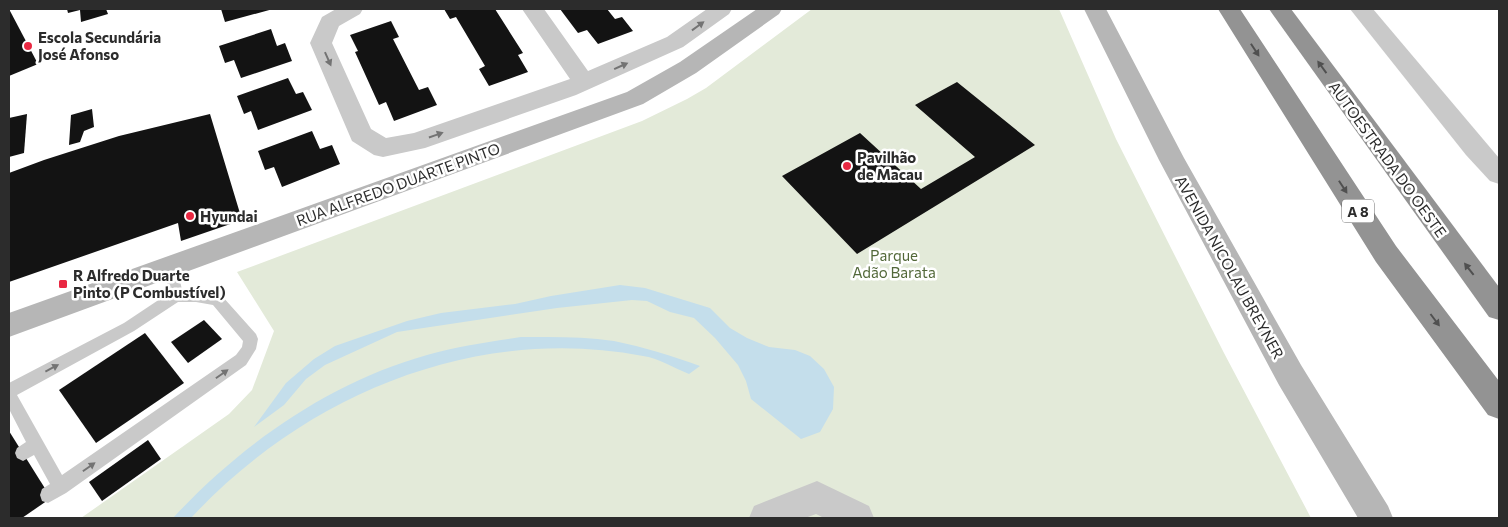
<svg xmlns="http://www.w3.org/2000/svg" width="1508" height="527" viewBox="0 0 1508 527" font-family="Commissioner,sans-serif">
<rect width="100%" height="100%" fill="#fff"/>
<polygon fill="#e3ead9" points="812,9 1059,9 1116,139 1224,353 1311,518 81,518 229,414 252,390 274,331 237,272 642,121 687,99 706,88"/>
<g fill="#c4deeb">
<polygon points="620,285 645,288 710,308 730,328 747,338 769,347 795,350 810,356 824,369 834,387 833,409 820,432 801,439 751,399 746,381 738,365 715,338 694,318 670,312 647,301 632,300 557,308 397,332 325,365 306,379 284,405 254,427 286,383 314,359 335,346 407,321 441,313 515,304 551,296"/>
<path d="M521,337c31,0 62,-1 93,4 30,6 58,15 86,25l-11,8c-15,-6 -31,-16 -46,-18 -168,-32 -338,39 -452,162h-18c67,-73 157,-136 254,-163 31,-9 62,-13 94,-18z"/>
</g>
<g fill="#131313">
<polygon points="9,9 38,64 9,76"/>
<polygon points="67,9 106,9 108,14 81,22 80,10 68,13"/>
<polygon points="221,9 273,9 225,22"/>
<polygon points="444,9 495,9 523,53 518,55 528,72 489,86 479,69 485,66 456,17 450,19"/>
<polygon points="560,9 607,9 615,19 622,17 633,31 598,44 587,30 578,33"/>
<polygon points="391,21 399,37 393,39 419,90 428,87 437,105 394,121 386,102 379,105 355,52 358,51 350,35"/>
<polygon points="271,29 277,46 285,43 292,61 241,78 234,60 225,63 219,46"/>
<polygon points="288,78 296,94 303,92 312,110 258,130 251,111 244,114 237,96"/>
<polygon points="957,82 1035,145 857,254 782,176 860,133 921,189 975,157 915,105"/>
<polygon points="92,109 94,127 84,131 80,142 69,145 71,115"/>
<polygon points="27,114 24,153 9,157 9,118"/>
<polygon points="210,114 242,220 181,241 178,223 9,282 9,173 44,160 119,136"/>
<polygon points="312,131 320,149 332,145 340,164 282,187 274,167 265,170 258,151"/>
<polygon points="204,320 222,339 188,363 171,342"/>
<polygon points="145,333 184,383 96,443 59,390"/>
<polygon points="9,431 51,498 22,518 9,518"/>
<polygon points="148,440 161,459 102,501 89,482"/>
</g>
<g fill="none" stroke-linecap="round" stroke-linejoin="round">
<path fill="#c9c9c9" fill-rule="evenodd" d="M171,260l5,2 6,28h14l26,6 34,38 2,5 -2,10 -10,16 -180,128 -18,10 -6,-2 -2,-6 2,-6 8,-5 -16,-29 -11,6 -6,-3 -2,-5 2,-5 9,-6 -17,-33v-26l115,-60 45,-30 -5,-27 2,-4zM178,302h18l17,3 30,36 -1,6 -6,8 -174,120 -45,-80 117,-64z"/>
<g fill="#c9c9c9" fill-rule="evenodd">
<polygon points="336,9 363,9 360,14 339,26 332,43 371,129 386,138 414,133 570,79 522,9 544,9 588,71 667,37 707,9 732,9 729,14 683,47 576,95 425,148 383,157 374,155 352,141 310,43 322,17"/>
<polygon points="1350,9 1373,9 1499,158 1499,184 1490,181 1466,155"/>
<polygon points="817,481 869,506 874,518 824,518 816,514 805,518 749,518 754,506"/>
</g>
<g fill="#b6b6b6" fill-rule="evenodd">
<polygon points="757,9 782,9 779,14 696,73 643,104 9,337 9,313 627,92 680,62"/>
<polygon points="1084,9 1106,9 1184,158 1301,365 1388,506 1393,518 1358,518 1279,385 1159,160"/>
</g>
<g fill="#939393" fill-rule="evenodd">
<polygon points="1218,9 1240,9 1396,246 1499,381 1499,419 1488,415 1376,262"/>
<polygon points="1269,9 1291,9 1499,287 1499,320 1489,317"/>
</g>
</g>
<defs><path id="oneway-solid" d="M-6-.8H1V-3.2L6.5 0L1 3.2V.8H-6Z" transform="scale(1.25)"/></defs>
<g fill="#737373">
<use href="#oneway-solid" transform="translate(698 26) rotate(-36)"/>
<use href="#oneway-solid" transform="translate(328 59) rotate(66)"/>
<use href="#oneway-solid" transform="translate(621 66) rotate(-24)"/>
<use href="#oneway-solid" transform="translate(436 135) rotate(-19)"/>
<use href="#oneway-solid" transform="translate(52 368) rotate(-28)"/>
<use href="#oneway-solid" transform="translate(222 374) rotate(-35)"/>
<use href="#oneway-solid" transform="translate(89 467) rotate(-35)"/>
</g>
<g fill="#505050">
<use href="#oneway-solid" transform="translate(1255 50) rotate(57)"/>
<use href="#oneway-solid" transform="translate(1322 67) rotate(-126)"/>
<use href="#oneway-solid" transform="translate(1343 187) rotate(57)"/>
<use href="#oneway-solid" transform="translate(1469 269) rotate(-128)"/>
<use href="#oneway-solid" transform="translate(1435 320) rotate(53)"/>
</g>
<g fill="#e92842" stroke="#fff" stroke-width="2">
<circle cx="28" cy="46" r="5"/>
<circle cx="847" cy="166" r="5"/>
<circle cx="190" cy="216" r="5"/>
<rect x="58" y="279" width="10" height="10" rx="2.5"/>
</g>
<g text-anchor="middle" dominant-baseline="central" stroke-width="5" stroke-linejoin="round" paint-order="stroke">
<rect fill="#fff" stroke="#6b6b6b" stroke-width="1" x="1342" y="199.5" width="32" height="23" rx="4"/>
<g font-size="14" font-weight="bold" fill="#2c2c2c">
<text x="1358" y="211">A 8</text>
</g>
<g font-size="15" font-weight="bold" fill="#2c2c2c" stroke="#fff" text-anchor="start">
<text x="38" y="37">Escola Secundária<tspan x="38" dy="17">José Afonso</tspan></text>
<text x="857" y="157">Pavilhão<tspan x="857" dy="17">de Macau</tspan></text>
<text x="200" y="216">Hyundai</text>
<text x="73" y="275">R Alfredo Duarte<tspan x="73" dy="17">Pinto (P Combustível)</tspan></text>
</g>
<g font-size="15" fill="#2c2c2c" stroke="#fff">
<text transform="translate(1388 159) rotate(54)">AUTOESTRADA DO OESTE</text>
<text transform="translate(398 184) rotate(-20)">RUA ALFREDO DUARTE PINTO</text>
<text transform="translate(1230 267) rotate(61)">AVENIDA NICOLAU BREYNER</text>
</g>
<g font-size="15" fill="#526839" stroke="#fff">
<text x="894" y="255">Parque<tspan x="894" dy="17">Adão Barata</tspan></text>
</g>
</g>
<rect width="1508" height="527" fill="none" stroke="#2c2c2c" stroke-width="20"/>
</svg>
